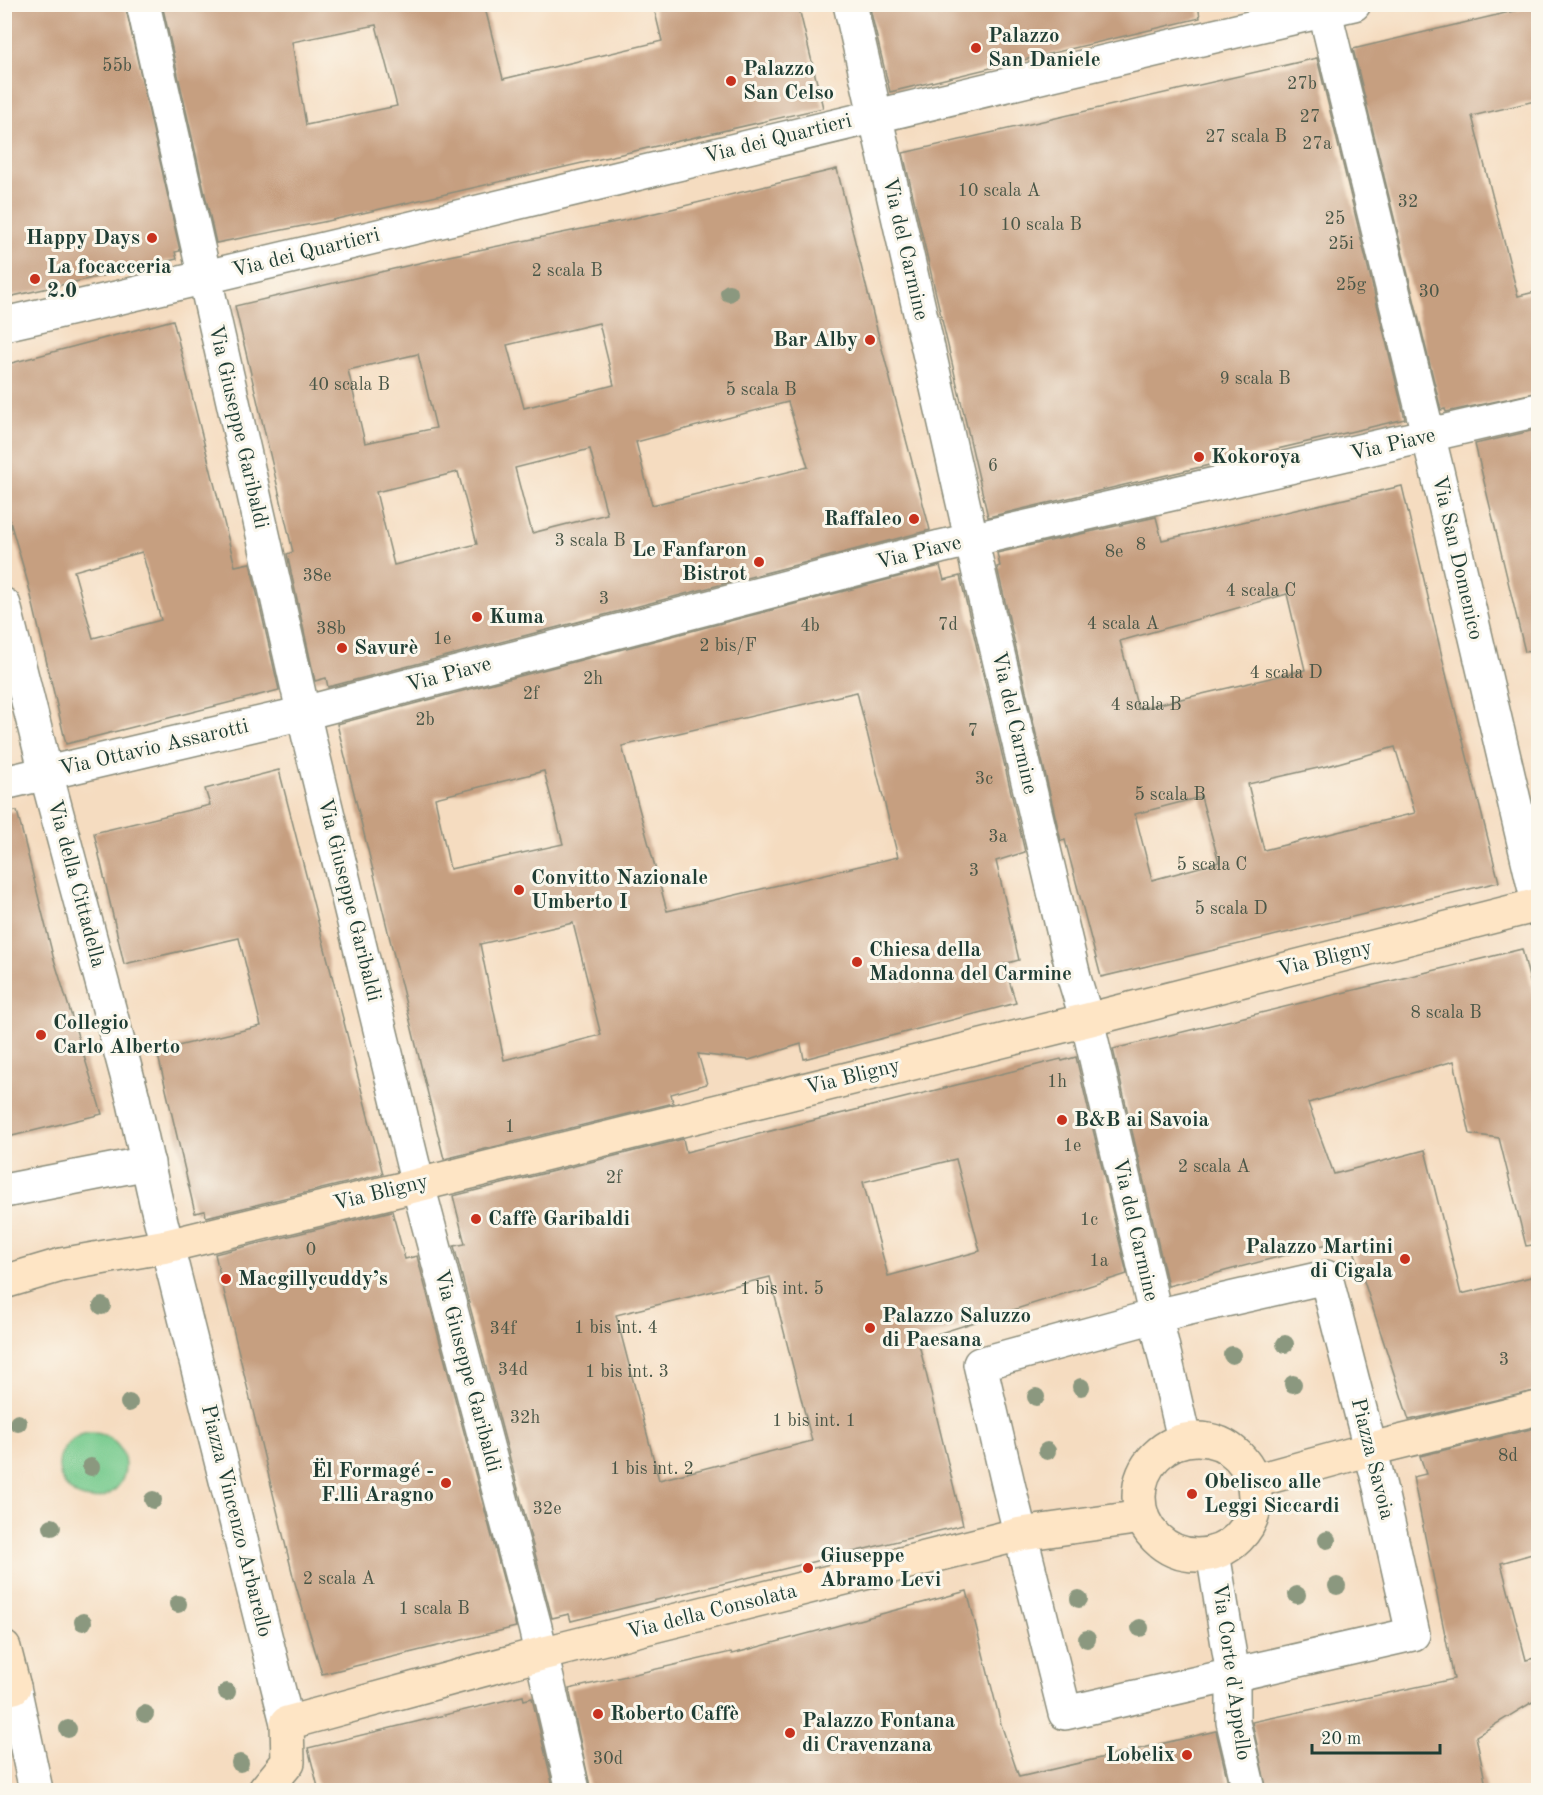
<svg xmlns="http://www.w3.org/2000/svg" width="1543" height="1795" viewBox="0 0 1543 1795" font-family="'Old Standard TT',serif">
<rect width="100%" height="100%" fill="#fbf7ec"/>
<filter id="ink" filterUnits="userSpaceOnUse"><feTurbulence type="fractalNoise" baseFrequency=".0167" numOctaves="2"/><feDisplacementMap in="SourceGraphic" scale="12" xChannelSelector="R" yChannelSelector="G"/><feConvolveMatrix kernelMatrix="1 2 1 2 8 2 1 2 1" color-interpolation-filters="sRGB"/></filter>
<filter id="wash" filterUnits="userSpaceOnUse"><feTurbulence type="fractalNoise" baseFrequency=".008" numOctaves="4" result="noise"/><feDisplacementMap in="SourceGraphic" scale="24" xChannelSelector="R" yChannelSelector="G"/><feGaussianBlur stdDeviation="1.35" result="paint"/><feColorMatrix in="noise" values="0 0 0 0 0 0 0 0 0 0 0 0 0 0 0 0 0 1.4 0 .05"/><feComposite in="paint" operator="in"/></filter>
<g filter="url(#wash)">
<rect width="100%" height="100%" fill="#f5dcc0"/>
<circle fill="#76ca8d" stroke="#4a8460" stroke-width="1.5" cx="92" cy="1466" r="33"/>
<g id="blocks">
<g fill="#c69f80" fill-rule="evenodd">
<polygon points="4,4 125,4 180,251 175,252 177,259 4,298"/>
<path d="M162,4h322l19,75 159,-38 -9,-37h145l25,104 -495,113 -112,22zM376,25l21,81 -91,19 -14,-83z"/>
<polygon points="869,4 1198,4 1200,18 890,92"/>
<polygon points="1539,5 1539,100 1472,116 1518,296 1539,291 1539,392 1446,412 1445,409 1441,410 1353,49"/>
<polygon points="1317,58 1405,419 988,517 903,153"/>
<path d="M837,169l38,153 55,208 -602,157 -2,-9 -11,3 -28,-127 6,-2 -58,-246 214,-50 177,-36zM599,323l15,62 -90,23 -17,-63zM418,354l18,74 -71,15 -17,-73zM788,402l20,65 -156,38 -16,-63zM590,449l17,65 -75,19 -17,-65zM458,472l19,72 -83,21 -18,-73z"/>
<path d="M173,320l62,246 15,-3 29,127 -213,54 -38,-161 -24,-82v-136zM142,552l19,68 -68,18 -19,-67z"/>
<polygon points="1539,429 1539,650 1525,652 1475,444"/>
<path d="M1402,486l45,192 52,204 -398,95 -36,-137 -4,1 -64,-274 3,-1 -3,-13 159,-36 6,23zM1287,594l18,76 -167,39 -18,-68zM1395,747l20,66 -151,37 -16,-66 83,-19zM1201,797l18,65 -67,18 -17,-66z"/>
<path d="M940,566l4,14 16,-4 65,276 -29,9 23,99 -15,4 12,39 -212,56 -3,-15 -52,16 -51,-6 9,30 -36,10 2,9 -229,56 -107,-435zM857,692l41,165 -231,54 -45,-165zM544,771l19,73 -113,25 -15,-71zM573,923l28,112 -97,25 -24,-116z"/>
<polygon points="279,770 383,1174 206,1217 205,1211 195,1213 157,1051 261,1026 239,938 124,964 94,833 210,805 205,789"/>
<polygon points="17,811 53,956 102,1114 4,1138 4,812"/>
<polygon points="1522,949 1539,1017 1539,1244 1526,1246 1499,1138 1470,1134 1454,1061 1308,1103 1334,1174 1425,1150 1461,1294 1539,1275 1539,1390 1409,1420 1350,1238 1168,1286 1113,1049"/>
<path d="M1076,1057l51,217 -209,66 45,185 -392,96 -2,-7 -17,4 -98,-372 11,-2 -12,-48 230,-57 3,13 375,-93 1,2zM956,1159l24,92 -92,25 -25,-94zM770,1277l42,164 -153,39 -43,-165z"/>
<polygon points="392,1211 405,1259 417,1256 516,1627 322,1674 293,1576 215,1254"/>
<polygon points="1539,1427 1539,1552 1501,1563 1526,1660 1539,1657 1539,1698 1476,1736 1487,1791 1267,1791 1252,1722 1454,1679 1413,1477 1426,1474 1420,1456"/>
<polygon points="967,1591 1001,1724 1019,1777 1216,1731 1230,1791 591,1791 569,1689 731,1652 732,1654"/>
<polygon points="523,1696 524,1700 532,1698 554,1791 319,1791 308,1748"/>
</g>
</g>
</g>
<g filter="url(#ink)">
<use href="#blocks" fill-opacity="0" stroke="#8a8c7a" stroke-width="1.5"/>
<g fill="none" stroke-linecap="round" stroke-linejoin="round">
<g stroke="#8a8c7a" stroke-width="36">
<g id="street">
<polyline points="143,4 309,738 418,1185 535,1627 573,1790"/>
<polyline points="850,4 981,582 1075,981 1087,1020 1184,1439"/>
<polyline points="1323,4 1437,471 1538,903"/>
<path d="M4,324c451,-103 899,-218 1350,-320"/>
<polyline points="4,605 46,773 133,1098 156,1202 287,1723"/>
<polyline points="4,783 304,713 940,547 1538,410"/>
<polyline points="4,1191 148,1163"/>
<polygon points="1326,1277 1380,1487 1413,1634 1065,1713 1009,1488 980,1364 1155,1316"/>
<polyline points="1213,1553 1233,1675 1233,1722 1249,1790"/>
<polyline points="14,1687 36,1790"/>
</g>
</g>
<g stroke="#8a8c7a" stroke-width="36">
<g id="secondary">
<polyline points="4,1282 61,1265 167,1246 418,1185 1087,1020 1538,905"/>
<circle cx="1197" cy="1497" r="58"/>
<polyline points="1254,1481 1371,1449 1538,1408"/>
<polyline points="4,1648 14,1687 4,1689"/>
<polyline points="265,1790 288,1762 287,1723 541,1654 1021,1534 1142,1517"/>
</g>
</g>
<use href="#street" stroke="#fff" stroke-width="33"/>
<use href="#secondary" stroke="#fee5c5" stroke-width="33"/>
</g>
<g fill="#8b987f">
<circle cx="729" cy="293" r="9"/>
<circle cx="102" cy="1306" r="9"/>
<circle cx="1285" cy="1344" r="9"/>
<circle cx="1232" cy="1355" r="9"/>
<circle cx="1293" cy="1384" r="9"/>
<circle cx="1081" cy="1387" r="9"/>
<circle cx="1036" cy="1397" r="9"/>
<circle cx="129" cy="1403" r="9"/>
<circle cx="18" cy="1423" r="9"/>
<circle cx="1047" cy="1451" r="9"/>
<circle cx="91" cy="1467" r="9"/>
<circle cx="153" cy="1500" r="9"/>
<circle cx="52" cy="1527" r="9"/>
<circle cx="1327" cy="1540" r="9"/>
<circle cx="1337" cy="1586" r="9"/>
<circle cx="1297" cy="1595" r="9"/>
<circle cx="1079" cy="1599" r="9"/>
<circle cx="178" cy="1604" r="9"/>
<circle cx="83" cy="1622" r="9"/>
<circle cx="1140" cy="1628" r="9"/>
<circle cx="1087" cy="1639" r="9"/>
<circle cx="227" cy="1692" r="9"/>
<circle cx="145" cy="1714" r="9"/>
<circle cx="68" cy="1729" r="9"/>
<circle cx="240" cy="1763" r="9"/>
</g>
</g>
<g fill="#c8321e" stroke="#fbf7ec" stroke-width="2">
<circle cx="976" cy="48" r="6"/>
<circle cx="731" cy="81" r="6"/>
<circle cx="152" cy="238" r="6"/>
<circle cx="35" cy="279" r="6"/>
<circle cx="870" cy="340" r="6"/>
<circle cx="1199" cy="457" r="6"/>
<circle cx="914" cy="519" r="6"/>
<circle cx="759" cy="562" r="6"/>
<circle cx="477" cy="617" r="6"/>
<circle cx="342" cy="648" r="6"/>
<circle cx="519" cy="890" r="6"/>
<circle cx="857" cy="962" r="6"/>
<circle cx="41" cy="1035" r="6"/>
<circle cx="1062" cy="1120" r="6"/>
<circle cx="476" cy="1219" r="6"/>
<circle cx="1405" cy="1259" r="6"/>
<circle cx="226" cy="1279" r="6"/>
<circle cx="870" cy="1328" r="6"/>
<circle cx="446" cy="1483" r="6"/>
<circle cx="1192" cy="1494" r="6"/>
<circle cx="808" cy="1568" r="6"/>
<circle cx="598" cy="1714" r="6"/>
<circle cx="790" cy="1733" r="6"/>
<circle cx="1187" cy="1755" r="6"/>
</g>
<g text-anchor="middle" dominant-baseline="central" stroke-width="6" stroke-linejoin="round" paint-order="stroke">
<g font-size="18" fill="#495647">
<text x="117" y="66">55b</text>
<text x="1302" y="84">27b</text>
<text x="1310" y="117">27</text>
<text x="1246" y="137">27 scala B</text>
<text x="1317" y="144">27a</text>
<text x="999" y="191">10 scala A</text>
<text x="1408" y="202">32</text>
<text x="1335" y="219">25</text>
<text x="1041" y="225">10 scala B</text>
<text x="1341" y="244">25i</text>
<text x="567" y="271">2 scala B</text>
<text x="1351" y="285">25g</text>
<text x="1429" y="292">30</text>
<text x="1255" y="379">9 scala B</text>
<text x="349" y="385">40 scala B</text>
<text x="761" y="390">5 scala B</text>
<text x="993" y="466">6</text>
<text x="590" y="541">3 scala B</text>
<text x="1141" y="545">8</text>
<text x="1114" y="552">8e</text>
<text x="317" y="576">38e</text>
<text x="1261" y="591">4 scala C</text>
<text x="604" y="599">3</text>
<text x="1123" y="624">4 scala A</text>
<text x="948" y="625">7d</text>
<text x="810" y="626">4b</text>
<text x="331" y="629">38b</text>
<text x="442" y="639">1e</text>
<text x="728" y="646">2 bis/F</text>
<text x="1286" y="673">4 scala D</text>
<text x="593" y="679">2h</text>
<text x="531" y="694">2f</text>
<text x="1146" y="705">4 scala B</text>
<text x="425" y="720">2b</text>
<text x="973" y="731">7</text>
<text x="984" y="779">3c</text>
<text x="1170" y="795">5 scala B</text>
<text x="998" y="837">3a</text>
<text x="1212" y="865">5 scala C</text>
<text x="974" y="871">3</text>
<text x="1231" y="909">5 scala D</text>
<text x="1446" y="1013">8 scala B</text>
<text x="1057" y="1082">1h</text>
<text x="510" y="1127">1</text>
<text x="1072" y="1146">1e</text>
<text x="1214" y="1167">2 scala A</text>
<text x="614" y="1178">2f</text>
<text x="1089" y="1220">1c</text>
<text x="311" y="1250">0</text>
<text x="1099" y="1261">1a</text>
<text x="782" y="1289">1 bis int. 5</text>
<text x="616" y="1328">1 bis int. 4</text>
<text x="503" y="1329">34f</text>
<text x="1504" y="1360">3</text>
<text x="513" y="1370">34d</text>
<text x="627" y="1372">1 bis int. 3</text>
<text x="525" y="1418">32h</text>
<text x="814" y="1421">1 bis int. 1</text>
<text x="1508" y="1456">8d</text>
<text x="652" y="1469">1 bis int. 2</text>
<text x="547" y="1509">32e</text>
<text x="339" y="1579">2 scala A</text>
<text x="434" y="1609">1 scala B</text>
<text x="608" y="1759">30d</text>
</g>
<g font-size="21" font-weight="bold" fill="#1f3d34" stroke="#fbf7ec" text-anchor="start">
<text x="988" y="36">Palazzo<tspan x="988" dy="24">San Daniele</tspan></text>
<text x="743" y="69">Palazzo<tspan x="743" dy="24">San Celso</tspan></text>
<text x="140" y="238" text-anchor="end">Happy Days</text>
<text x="47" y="267">La focacceria<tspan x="47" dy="24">2.0</tspan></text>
<text x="858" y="340" text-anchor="end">Bar Alby</text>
<text x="1211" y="457">Kokoroya</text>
<text x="902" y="519" text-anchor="end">Raffaleo</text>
<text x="747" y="550" text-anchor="end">Le Fanfaron<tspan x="747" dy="24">Bistrot</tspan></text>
<text x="489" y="617">Kuma</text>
<text x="354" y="648">Savurè</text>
<text x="531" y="878">Convitto Nazionale<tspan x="531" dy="24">Umberto I</tspan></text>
<text x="869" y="950">Chiesa della<tspan x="869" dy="24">Madonna del Carmine</tspan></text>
<text x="53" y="1023">Collegio<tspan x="53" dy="24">Carlo Alberto</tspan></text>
<text x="1074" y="1120">B&amp;B ai Savoia</text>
<text x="488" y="1219">Caffè Garibaldi</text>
<text x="1393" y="1247" text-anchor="end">Palazzo Martini<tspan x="1393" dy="24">di Cigala</tspan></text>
<text x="238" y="1279">Macgillycuddy’s</text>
<text x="882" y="1316">Palazzo Saluzzo<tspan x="882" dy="24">di Paesana</tspan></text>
<text x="434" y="1471" text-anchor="end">Ël Formagé -<tspan x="434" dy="24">F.lli Aragno</tspan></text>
<text x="1204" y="1482">Obelisco alle<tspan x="1204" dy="24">Leggi Siccardi</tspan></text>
<text x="820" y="1556">Giuseppe<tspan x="820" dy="24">Abramo Levi</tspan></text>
<text x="610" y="1714">Roberto Caffè</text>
<text x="802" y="1721">Palazzo Fontana<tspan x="802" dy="24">di Cravenzana</tspan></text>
<text x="1175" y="1755" text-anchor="end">Lobelix</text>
</g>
<g font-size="21" fill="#1f3d34" stroke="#fbf7ec">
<text transform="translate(778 139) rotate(-14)">Via dei Quartieri</text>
<text transform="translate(905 249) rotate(77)">Via del Carmine</text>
<text transform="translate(306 253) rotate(-14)">Via dei Quartieri</text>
<text transform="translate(238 427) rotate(77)">Via Giuseppe Garibaldi</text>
<text transform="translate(1393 445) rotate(-13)">Via Piave</text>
<text transform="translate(919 553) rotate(-14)">Via Piave</text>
<text transform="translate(1457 558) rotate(77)">Via San Domenico</text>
<text transform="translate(449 675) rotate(-15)">Via Piave</text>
<text transform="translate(1014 723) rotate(77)">Via del Carmine</text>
<text transform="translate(154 748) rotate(-13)">Via Ottavio Assarotti</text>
<text transform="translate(76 884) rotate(75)">Via della Cittadella</text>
<text transform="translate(349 900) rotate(76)">Via Giuseppe Garibaldi</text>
<text transform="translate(1325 959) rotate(-14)">Via Bligny</text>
<text transform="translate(853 1077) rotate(-14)">Via Bligny</text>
<text transform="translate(381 1193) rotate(-14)">Via Bligny</text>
<text transform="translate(1135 1230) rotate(77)">Via del Carmine</text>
<text transform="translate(467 1371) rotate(75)">Via Giuseppe Garibaldi</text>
<text transform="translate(1372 1459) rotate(76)">Piazza Savoia</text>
<text transform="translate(236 1521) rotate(76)">Piazza Vincenzo Arbarello</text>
<text transform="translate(712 1612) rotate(-14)">Via della Consolata</text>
<text transform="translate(1231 1672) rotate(82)">Via Corte d'Appello</text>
</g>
</g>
<rect width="1543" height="1795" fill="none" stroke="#fbf7ec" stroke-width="24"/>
<path d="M1312 1744v9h128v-9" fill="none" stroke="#1f3d34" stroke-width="3"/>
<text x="1321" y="1744" font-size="18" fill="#1f3d34" stroke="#fbf7ec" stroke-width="4.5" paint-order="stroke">20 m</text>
</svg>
